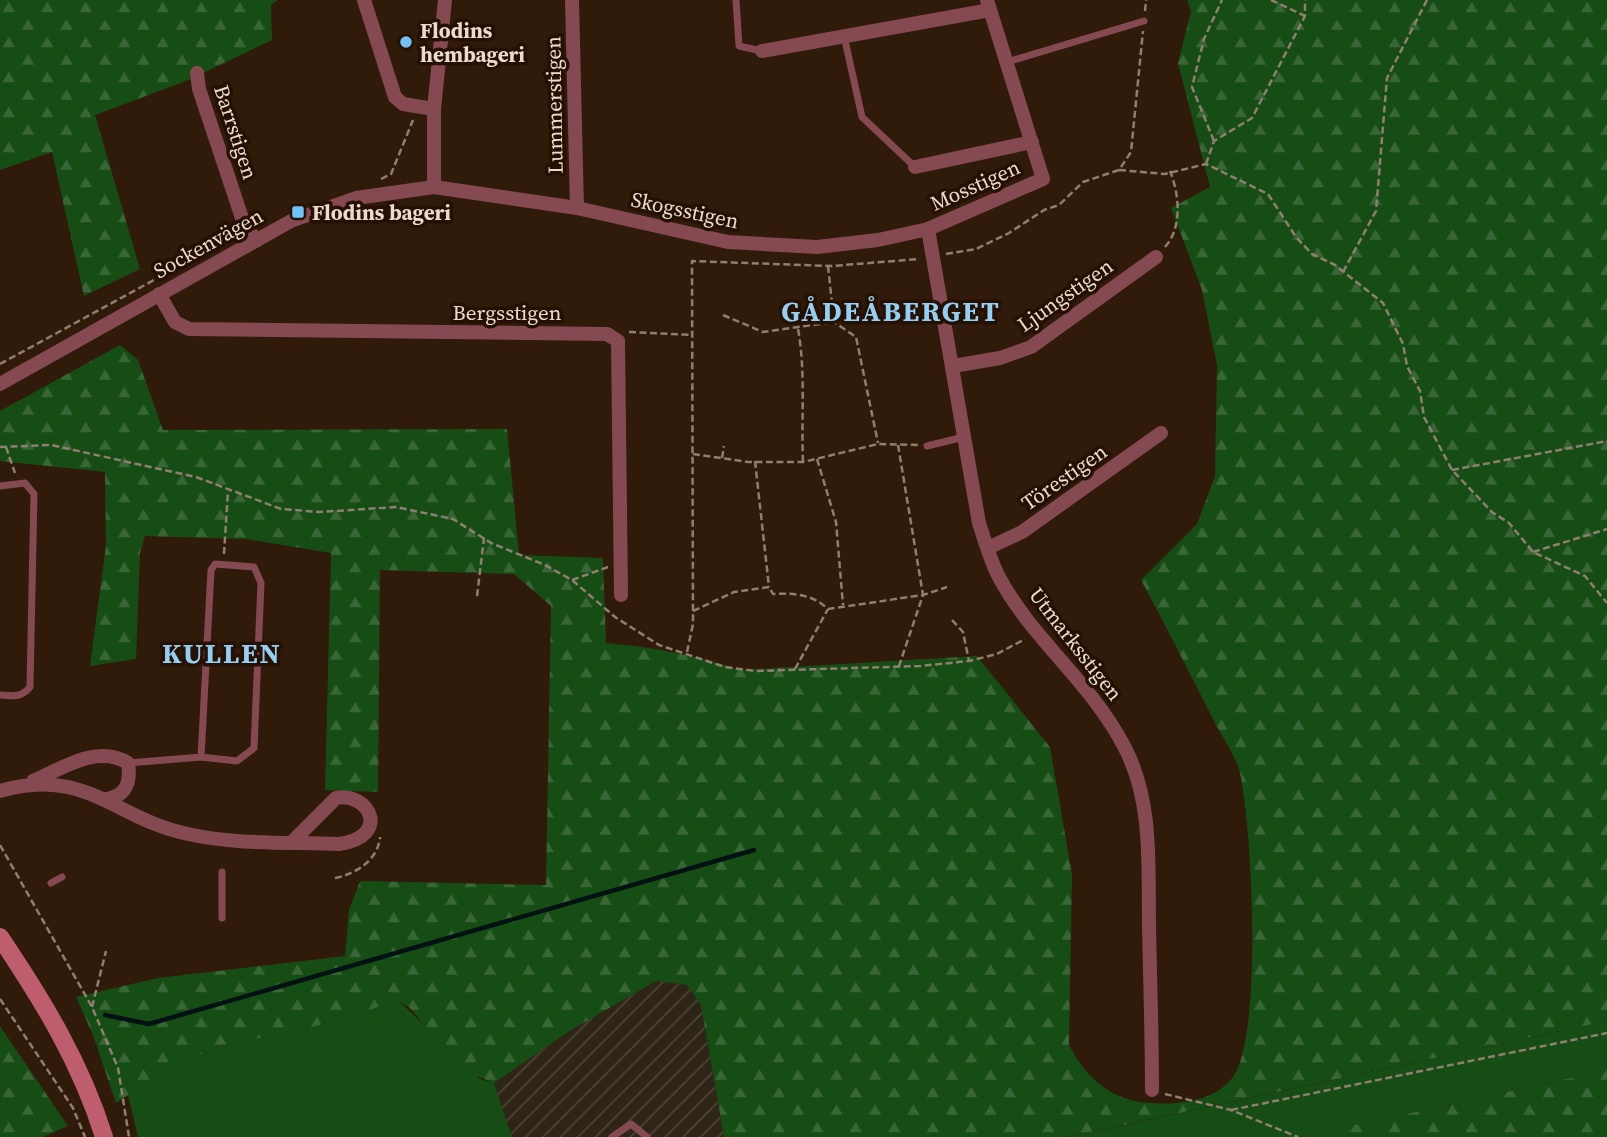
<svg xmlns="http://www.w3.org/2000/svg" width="1607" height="1137" viewBox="0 0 1607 1137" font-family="'Source Serif 4',serif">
<defs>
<pattern id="industrial-furrows" width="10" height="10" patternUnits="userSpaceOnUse" patternTransform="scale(1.75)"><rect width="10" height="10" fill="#2f2516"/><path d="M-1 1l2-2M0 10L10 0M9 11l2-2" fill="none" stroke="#4d4437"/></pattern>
<pattern id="forest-firs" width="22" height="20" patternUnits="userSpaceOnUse" patternTransform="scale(1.75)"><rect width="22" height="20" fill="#164d15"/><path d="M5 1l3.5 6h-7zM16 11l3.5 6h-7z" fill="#386636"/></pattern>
</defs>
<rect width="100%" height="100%" fill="#301a0a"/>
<polygon fill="url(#industrial-furrows)" points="656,981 687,985 701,1005 724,1137 512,1137 494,1083 571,1030"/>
<g fill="#164d15">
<polygon points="399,1001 480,1079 494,1083 512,1137 138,1137 128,1095 171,1067 220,1046 302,1030"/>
<polygon points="1607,1021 1607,1070 1300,1137 1069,1137"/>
</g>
<g fill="url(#forest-firs)">
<polygon points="0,0 278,0 271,5 272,40 186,81 95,115 140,269 84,296 52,152 0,170"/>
<path d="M1187,0h420v1021l-539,116h-344l-23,-132 -14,-20 -31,-4 -85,49 -77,53 -32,-13 -53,-63 -10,-6 -97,29 -82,16 -49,21 -55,36 -23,-68 -17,-38 82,-19 187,-22 4,-46 11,-29 186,4 5,-279 -37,-32 -134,-4 -2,222 -53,-2 6,-237 -85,-14 -101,-3 -5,17 -4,106 -46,7 16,-121 -1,-73 -105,-11v-50l120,-66 18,15 25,70 344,-1 12,126 84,3 3,85c46,4 90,12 134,27l237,-14 73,91 22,128 -3,170c17,33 43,56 81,58 29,2 64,-1 83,-26 30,-42 19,-249 7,-304 -4,-17 -18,-36 -26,-52 -24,-47 -48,-95 -73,-141l56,-56 18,-48 2,-111 -15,-75 -31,-82 39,-21 -32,-124 13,-52z"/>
<polygon points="0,1026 6,1035 68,1126 43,1137 0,1137"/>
<polygon points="1607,1070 1607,1137 1300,1137"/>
</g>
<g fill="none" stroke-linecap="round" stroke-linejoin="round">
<polyline stroke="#021212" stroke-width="4.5" points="105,1015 149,1024 754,850"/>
<g stroke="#917e71" stroke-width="2.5" stroke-dasharray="7 3.5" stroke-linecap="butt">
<polyline points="1271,0 1305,16"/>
<polyline points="1145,11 1146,0"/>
<polyline points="1214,141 1192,87 1204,39 1222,0"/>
<polyline points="1206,164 1214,141 1252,118 1305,16 1305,0"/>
<polyline points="1119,170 1165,174 1206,164 1268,194 1296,237 1312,254 1335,265 1383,303 1403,344 1407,366 1420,391 1424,417 1452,470 1492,512 1509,523 1533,552 1585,576 1607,603"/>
<polyline points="381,179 391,174 413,120"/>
<path d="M1165,247c18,-20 14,-54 5,-76"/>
<polyline points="946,254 976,249 1009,233 1044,210 1059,205 1083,182 1119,170 1131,152 1143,31"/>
<polyline points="828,266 834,322 856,337 878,443"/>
<polyline points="1343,272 1376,211 1387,78 1427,0"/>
<polyline points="723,315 763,332 834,322"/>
<path d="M798,329c8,44 3,88 5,133"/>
<polyline points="629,332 692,335"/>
<polyline points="0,364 176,268"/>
<polyline points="898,445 923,595 899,666"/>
<polyline points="0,447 51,445 196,477 281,509 320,512 396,507 453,519 491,543 545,565 572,580 615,617 659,645 725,667 755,671 920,666 969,661 997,654 1025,639"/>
<polyline points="6,447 15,473"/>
<polyline points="693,454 748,462 803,462 878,444 918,445"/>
<polyline points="722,458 724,446"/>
<polyline points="817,459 836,522 843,605"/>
<polyline points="755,461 769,587"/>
<polyline points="1452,470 1607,441"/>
<polyline points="1533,552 1607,529"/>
<polyline points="224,554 228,491"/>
<polyline points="572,580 608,567"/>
<polyline points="477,596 484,538"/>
<path d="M693,611l41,-19 35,-5 4,7c21,-1 39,0 55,15l95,-14 24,-8"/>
<polyline points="952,620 963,632 969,661"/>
<polyline points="687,652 693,624 692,261 832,266 919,259"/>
<polyline points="795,669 828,609"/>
<polyline points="0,845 92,1007 118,1068 129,1137"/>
<path d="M335,878c21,-4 43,-18 45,-41"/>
<polyline points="0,999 73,1108 85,1137"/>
<polyline points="92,1007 106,951"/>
<polyline points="1165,1094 1231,1110 1298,1137"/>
<polyline points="1231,1110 1607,1033"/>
</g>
<g stroke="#854951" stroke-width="7">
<polyline points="736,0 739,46 762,51"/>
<polyline points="844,36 862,117 915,167"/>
<polyline points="1007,62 1144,21"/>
<polyline points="927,446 964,437"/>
<path d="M0,486l25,-3 9,11 -4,193c-9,11 -17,9 -30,8"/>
<polyline points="128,763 201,757 237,761 254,748 261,583 254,567 215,564 211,570 201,757"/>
<polyline points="51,883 62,877"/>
<polyline points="222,918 222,872"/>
<polyline points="612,1137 631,1124 647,1137"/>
</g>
<g stroke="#854951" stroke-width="14">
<polyline points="364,0 395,97 403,104 434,109"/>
<polyline points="572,0 577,208"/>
<polyline points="762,51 990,10"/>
<polyline points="197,73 199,89 243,221 256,241"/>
<polyline points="915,167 1032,142"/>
<polyline points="434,187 434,109 445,0"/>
<path d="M928,229l51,294c6,18 11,37 20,54 32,61 93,106 126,171 28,54 23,118 24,177 1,55 3,110 3,165"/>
<polyline points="159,294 175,322 189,329 607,334 618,341 621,595"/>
<polyline points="953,366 1000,358 1031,347 1156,257"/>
<polyline points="0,384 291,221 356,198 434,187 577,208 728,242 817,247 878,240 928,229 1043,179 987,0"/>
<polyline points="988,548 1022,532 1161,433"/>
<path d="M33,781c30,-13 64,-37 95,-18 3,19 -1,32 -21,36"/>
<path d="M0,791c86,-25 115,28 188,43 49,11 101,8 151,10 54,-8 29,-53 -3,-46l-44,44"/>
</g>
<path stroke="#be5d6d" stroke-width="18" d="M0,937c43,64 81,126 104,200"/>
</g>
<g fill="#6fc2f4" stroke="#251003" stroke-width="2.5">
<circle cx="406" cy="42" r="7"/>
<rect x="291" y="205" width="14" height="14" rx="3.5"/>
</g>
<g text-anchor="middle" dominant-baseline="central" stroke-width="7" stroke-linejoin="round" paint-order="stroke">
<g font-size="21" font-weight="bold" fill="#ebdbd1" stroke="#251003" text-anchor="start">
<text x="420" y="30">Flodins<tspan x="420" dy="24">hembageri</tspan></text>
<text x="312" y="212">Flodins bageri</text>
</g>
<g font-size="21" fill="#ebdbd1" stroke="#251003">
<text transform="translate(554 105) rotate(-91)">Lummerstigen</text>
<text transform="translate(236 132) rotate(72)">Barrstigen</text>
<text transform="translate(975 185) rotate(-24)">Mosstigen</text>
<text transform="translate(685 210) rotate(12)">Skogsstigen</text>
<text transform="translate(208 243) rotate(-29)">Sockenvägen</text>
<text transform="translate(1065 295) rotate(-35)">Ljungstigen</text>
<text x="507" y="312">Bergsstigen</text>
<text transform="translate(1064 477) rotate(-35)">Törestigen</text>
<text transform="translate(1076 644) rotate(52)">Utmarksstigen</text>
</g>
<g font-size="28" font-weight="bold" letter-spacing="2" fill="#94cff4" stroke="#251003">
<text x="891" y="311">GÅDEÅBERGET</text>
<text x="222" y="653">KULLEN</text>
</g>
</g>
</svg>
